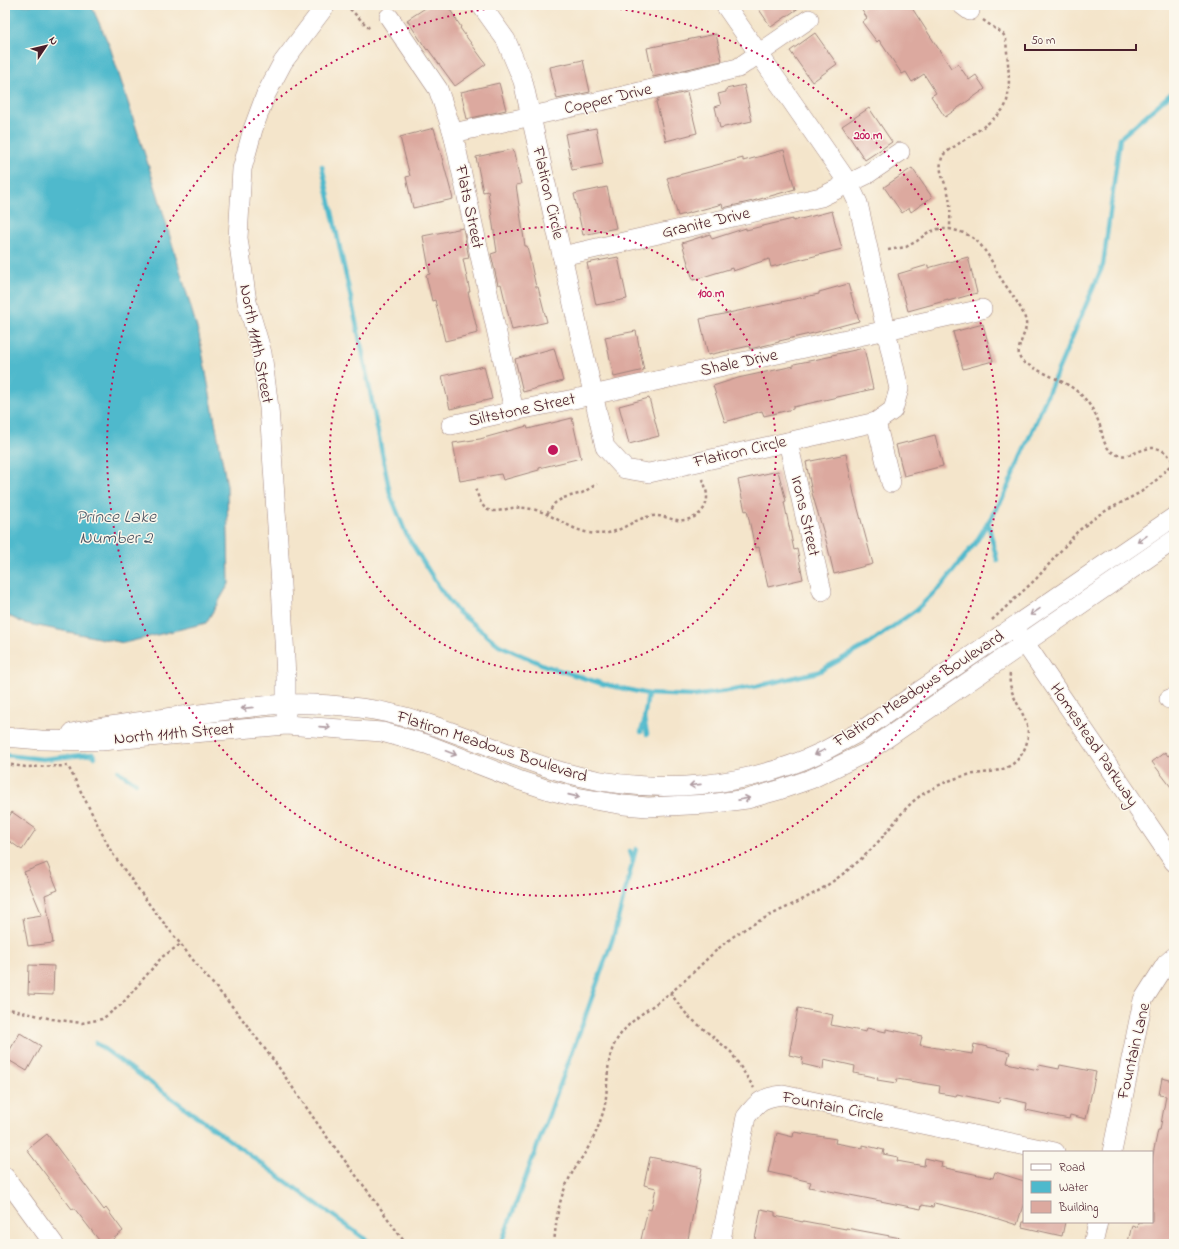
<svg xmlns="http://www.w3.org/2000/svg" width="1179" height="1249" viewBox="0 0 1179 1249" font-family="'Indie Flower',sans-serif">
<rect width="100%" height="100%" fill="#fbf7ec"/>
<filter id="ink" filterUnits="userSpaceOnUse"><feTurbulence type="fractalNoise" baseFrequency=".025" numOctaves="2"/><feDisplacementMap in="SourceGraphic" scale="8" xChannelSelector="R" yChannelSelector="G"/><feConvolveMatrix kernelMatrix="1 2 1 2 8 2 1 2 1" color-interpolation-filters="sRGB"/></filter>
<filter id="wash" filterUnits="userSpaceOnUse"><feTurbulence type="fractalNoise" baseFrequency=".012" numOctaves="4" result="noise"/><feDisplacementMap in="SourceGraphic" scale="16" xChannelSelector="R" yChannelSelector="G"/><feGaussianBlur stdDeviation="0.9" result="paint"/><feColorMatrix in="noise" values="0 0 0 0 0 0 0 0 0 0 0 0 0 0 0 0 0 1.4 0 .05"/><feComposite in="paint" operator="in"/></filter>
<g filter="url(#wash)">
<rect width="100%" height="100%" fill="#f4e5cb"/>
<polygon fill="#4fb9cc" stroke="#4c6c7c" points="5,5 91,5 110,47 157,192 199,335 227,486 229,584 206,623 124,643 23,623 5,614"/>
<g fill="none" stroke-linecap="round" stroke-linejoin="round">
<g stroke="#4fb9cc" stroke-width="4.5">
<polyline points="322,166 361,345 390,494 407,536 441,590 457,611 499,645 546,666 603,684 648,694"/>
<polyline points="988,523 997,560"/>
<polyline points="641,732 644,722"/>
<polyline points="647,734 644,719 648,694 695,696 753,687 818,672 867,645 916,610 942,585 976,542 1004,496 1103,265 1120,138 1174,91"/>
<polyline points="5,755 43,759 93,754 95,757"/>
<polyline points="118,771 136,783"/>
<polyline points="630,851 633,860"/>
<polyline points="96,1043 372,1244"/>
<polyline points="501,1244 584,1020 613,938 636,849"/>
</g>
</g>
<g id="blocks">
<g fill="#dca99f">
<polygon points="430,5 447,5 461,27 460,28 486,64 455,86 428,49 427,50 407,20"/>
<polygon points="756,5 803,5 771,27"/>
<polygon points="867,5 910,5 951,68 958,64 969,80 976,75 985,89 945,117 931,96 936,93 924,74 912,82 906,72 902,74 879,40 877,42 862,22 867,18 861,9"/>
<polygon points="815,33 837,64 812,82 790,51"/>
<polygon points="716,34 722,61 653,77 647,48"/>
<polygon points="583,60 590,92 557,99 550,67"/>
<polygon points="499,83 506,110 467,119 461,92"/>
<polygon points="744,85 752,121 720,128 715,107 721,105 718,94 726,92 726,89"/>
<polygon points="687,92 697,133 666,141 656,102 658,102 657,99"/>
<polygon points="869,108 892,142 865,160 842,126"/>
<polygon points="434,128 453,199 413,208 406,177 410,176 400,137"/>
<polygon points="596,128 603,164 572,170 565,134"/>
<polygon points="513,149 521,184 516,185 525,246 527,246 536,287 538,287 547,322 512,330 501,284 498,285 491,254 497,252 488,191 483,192 476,157"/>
<polygon points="784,150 795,189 753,201 723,208 722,204 678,216 667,178 743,158 743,161"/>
<polygon points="912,168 932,197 911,212 909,208 902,213 884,187"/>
<polygon points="607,187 616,228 583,235 574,194"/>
<polygon points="832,211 842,249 771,267 769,259 733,271 732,268 693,280 682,243 710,234 712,239 746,228 746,230 793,219 793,221"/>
<polygon points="463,228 469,258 463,259 470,292 468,292 478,333 445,341 435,300 432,301 426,275 430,274 423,236"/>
<polygon points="618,257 627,299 596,305 587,263"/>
<polygon points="968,257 977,293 948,301 948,300 908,311 898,274 928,265 928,268"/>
<polygon points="848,284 859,321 814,333 779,341 779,342 750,349 749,346 708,355 700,319 819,294 819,292"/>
<polygon points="983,324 993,361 963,369 953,332"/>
<polygon points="636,331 644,370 614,377 605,337"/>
<polygon points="554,348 563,381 523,392 515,359"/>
<polygon points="864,348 873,389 793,407 793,409 764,416 762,411 725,422 713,386 738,378 794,366 794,364 833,356 832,355"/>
<polygon points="484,366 492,399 450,409 442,376"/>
<polygon points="649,398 659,436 629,444 619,406"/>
<polygon points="572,418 581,458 539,468 539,470 503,480 501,474 460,481 453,443 480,439 527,426 528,429"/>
<polygon points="935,435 943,466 904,476 896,445"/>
<polygon points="846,454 854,494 873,564 834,574 827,544 812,493 806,462"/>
<polygon points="778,471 786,501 784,502 794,550 797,549 803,579 768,587 759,547 755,548 747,510 745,511 738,480"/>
<polygon points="1165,752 1168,756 1174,752 1174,791 1152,762"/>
<polygon points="12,812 36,829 22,850 5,838 5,823"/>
<polygon points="47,863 58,890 45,895 53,943 28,946 23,918 42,915 24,872"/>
<polygon points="29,965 54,966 53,995 28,994"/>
<polygon points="798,1008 833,1015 831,1025 866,1032 867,1028 886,1032 886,1029 922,1036 920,1045 972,1054 974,1044 1010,1052 1007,1063 1038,1070 1039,1065 1059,1069 1060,1065 1096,1072 1086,1119 1070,1115 1069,1119 1026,1110 1027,1103 1000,1097 999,1103 957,1094 956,1096 939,1093 940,1086 897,1079 896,1083 877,1080 878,1078 854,1073 855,1066 824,1059 823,1069 802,1064 803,1058 789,1055"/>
<polygon points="20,1033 41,1046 27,1071 5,1058"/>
<polygon points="1162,1078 1174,1081 1174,1234 1172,1244 1135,1244 1128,1242 1132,1225 1137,1227 1138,1222 1152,1222 1152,1159 1158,1130 1160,1130 1166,1096 1159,1095"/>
<polygon points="794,1132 836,1139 835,1143 863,1148 863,1145 884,1150 883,1154 898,1157 897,1161 924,1166 925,1158 942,1162 941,1167 993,1178 995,1172 1024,1181 1024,1202 1017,1225 983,1214 934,1203 933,1207 922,1205 921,1209 809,1187 811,1182 768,1172 777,1133 793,1137"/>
<polygon points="47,1134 104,1210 106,1208 123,1231 107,1244 102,1244 74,1208 72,1209 27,1150"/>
<polygon points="650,1157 702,1168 687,1244 640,1244 648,1209 651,1210 656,1188 644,1185"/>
<polygon points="761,1209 775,1212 775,1216 803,1222 803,1221 846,1229 846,1228 901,1238 900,1244 754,1244"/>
<polygon points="1023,1222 1065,1222 1062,1236 1022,1227"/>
</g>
</g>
</g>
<g filter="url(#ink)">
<use href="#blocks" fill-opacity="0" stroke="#9f827b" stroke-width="1"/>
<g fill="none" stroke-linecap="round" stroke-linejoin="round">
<g stroke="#9f827b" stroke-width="20">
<g id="minor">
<polyline points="481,5 506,40 523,81 605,447 625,469 649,473 876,422 893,410 899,389 858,203 849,184 725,5"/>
<polyline points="962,5 970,11"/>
<polyline points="389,17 438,89 453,133 514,411"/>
<polyline points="453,133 619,97 738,68 809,19"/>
<polyline points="562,256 821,197 866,175 900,152"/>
<polyline points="876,422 891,483"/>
<polyline points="451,425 514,411 574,399 982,309"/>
<polyline points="788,442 822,591"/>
<polyline points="1018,633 1174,862"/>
<polyline points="1169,699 1174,698"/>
<polyline points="286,718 286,677 281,585 269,408 262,353 247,302 238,238 242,169 253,129 266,94 283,62 326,5"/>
<path d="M72,733c36,-8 72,-12 109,-17 35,-4 70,-10 105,-12 24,-1 50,1 74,4 53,6 106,30 156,48 20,8 41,15 62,20 79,20 170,11 244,-24 13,-7 26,-14 39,-21l313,-214"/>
<polyline points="5,737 41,740 101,741 286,725 382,732 426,744 521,781 549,790 576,797 624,805 648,807 709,804 747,799 779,790 811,779 865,753 1174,540"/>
<polyline points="1112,1152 1143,1000 1166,964 1174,957"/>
<polyline points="5,1177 54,1244"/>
<path d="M720,1244l26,-127c12,-16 17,-20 37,-22l272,57"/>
<polyline points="1093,1244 1098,1222"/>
</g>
</g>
<g stroke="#9f827b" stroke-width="2.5" stroke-dasharray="3 3" stroke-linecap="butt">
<polyline points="350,9 370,29"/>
<path d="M983,20l20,14 3,5c1,19 6,48 0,65 -5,15 -49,39 -63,51 -7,17 3,26 6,42 2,10 1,22 1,32 8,2 16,4 23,9 4,3 9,8 12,13 6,7 10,18 15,26 8,13 23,30 26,45 2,12 -15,29 -3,40 3,2 8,4 11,6 15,8 38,16 49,29 7,7 12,16 16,26 4,10 3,22 13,29 21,15 40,-24 62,11"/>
<polyline points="888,250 906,247 917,241 927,233 938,229 950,229"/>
<path d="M475,489c4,7 5,17 13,21 7,3 17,-1 24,-2 8,-1 16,0 24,2 26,8 42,28 72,23 16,-3 29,-16 45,-17 9,-1 16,3 24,4 14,2 30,-7 30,-23 0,-5 -2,-12 -4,-18"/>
<polyline points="547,514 555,503 563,498 582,493 597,484"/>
<polyline points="992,620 1036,579 1078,531 1100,514 1141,492 1159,478 1174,461"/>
<polyline points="5,764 26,767 68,766 112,853 152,908 201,970 237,1012 277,1065 324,1133 373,1198 406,1244"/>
<polyline points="670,993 688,1016 731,1052 754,1088"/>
<polyline points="5,1008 52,1019 82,1023 102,1019 121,1005 162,957 181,944"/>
<path d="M554,1244c2,-23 4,-42 14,-63 8,-17 21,-31 28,-49 3,-7 6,-16 8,-23 5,-21 1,-44 10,-64 11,-23 37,-37 56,-52 24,-19 42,-42 67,-59 31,-21 69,-32 99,-55 18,-13 34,-27 48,-44 12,-14 23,-31 39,-41 11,-7 24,-13 37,-17 22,-7 51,0 64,-27 15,-31 -18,-48 -14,-76"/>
</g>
<use href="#minor" stroke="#fff" stroke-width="19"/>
</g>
<defs><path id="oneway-shaft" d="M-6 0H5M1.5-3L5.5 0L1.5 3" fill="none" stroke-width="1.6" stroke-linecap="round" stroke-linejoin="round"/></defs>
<g stroke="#ae9aa0">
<use href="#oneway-shaft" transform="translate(1142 539) rotate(146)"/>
<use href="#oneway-shaft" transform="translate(1035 612) rotate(146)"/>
<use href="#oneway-shaft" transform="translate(247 708) rotate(174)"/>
<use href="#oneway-shaft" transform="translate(325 727) rotate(4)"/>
<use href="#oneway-shaft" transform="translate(820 752) rotate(155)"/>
<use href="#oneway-shaft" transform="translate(451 753) rotate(21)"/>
<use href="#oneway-shaft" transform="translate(695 785) rotate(174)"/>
<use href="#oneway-shaft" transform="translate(574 796) rotate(13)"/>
<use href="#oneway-shaft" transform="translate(744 799) rotate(-11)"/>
</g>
</g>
<g fill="none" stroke="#c2185b" stroke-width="2" stroke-dasharray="2 4">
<circle cx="553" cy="450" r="223"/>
<path d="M584 5A446 446 0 1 1 522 5"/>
</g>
<g text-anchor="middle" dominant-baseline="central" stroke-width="3" stroke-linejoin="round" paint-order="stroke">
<g font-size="17" fill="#4a1f2b" stroke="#fbf7ec">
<text transform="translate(608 99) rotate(-13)">Copper Drive</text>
<text transform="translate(548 193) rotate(77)">Flatiron Circle</text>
<text transform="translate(469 207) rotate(78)">Flats Street</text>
<text transform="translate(706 223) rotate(-13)">Granite Drive</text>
<text transform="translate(256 344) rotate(79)">North 111th Street</text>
<text transform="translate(739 363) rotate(-12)">Shale Drive</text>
<text transform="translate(522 410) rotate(-12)">Siltstone Street</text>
<text transform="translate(740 452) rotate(-13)">Flatiron Circle</text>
<text transform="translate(805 516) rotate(77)">Irons Street</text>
<text transform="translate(919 689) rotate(-33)">Flatiron Meadows Boulevard</text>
<text transform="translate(174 734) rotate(-5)">North 111th Street</text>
<text transform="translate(1094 745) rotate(56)">Homestead Parkway</text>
<text transform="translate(492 747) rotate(18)">Flatiron Meadows Boulevard</text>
<text transform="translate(1134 1051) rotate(-77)">Fountain Lane</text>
<text transform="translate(833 1107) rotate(11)">Fountain Circle</text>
</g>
<g font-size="18" font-style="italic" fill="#4c5563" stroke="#fbf7ec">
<text x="116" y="518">Prince Lake<tspan x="116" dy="21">Number 2</tspan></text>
</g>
</g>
<circle cx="553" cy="450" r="6" fill="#c2185b" stroke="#fbf7ec" stroke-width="2"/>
<g font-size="12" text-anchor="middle" font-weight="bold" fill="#c2185b" stroke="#fbf7ec" stroke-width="3" stroke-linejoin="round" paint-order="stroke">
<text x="868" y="139">200 m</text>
<text x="711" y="297">100 m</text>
</g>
<rect width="1179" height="1249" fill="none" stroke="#fbf7ec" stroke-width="20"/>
<rect x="1023" y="1151" width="130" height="72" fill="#fbf7ec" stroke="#b4a19f"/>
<rect x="1031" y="1164" width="20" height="6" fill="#ffffff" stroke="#b4a19f"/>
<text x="1059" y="1171" font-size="12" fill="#4a1f2b">Road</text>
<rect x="1031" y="1181" width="20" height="12" fill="#4fb9cc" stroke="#b4a19f"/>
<text x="1059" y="1191" font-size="12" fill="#4a1f2b">Water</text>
<rect x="1031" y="1201" width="20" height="12" fill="#dca99f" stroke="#b4a19f"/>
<text x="1059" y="1211" font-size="12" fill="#4a1f2b">Building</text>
<g transform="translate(46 46) rotate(55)" stroke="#fbf7ec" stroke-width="3" paint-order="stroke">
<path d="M0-3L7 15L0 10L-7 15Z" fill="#4a1f2b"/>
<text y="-6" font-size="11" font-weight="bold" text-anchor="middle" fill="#4a1f2b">N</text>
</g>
<path d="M1025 44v6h111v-6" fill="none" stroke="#4a1f2b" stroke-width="2"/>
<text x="1031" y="44" font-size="12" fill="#4a1f2b" stroke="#fbf7ec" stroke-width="3" paint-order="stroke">50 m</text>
</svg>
